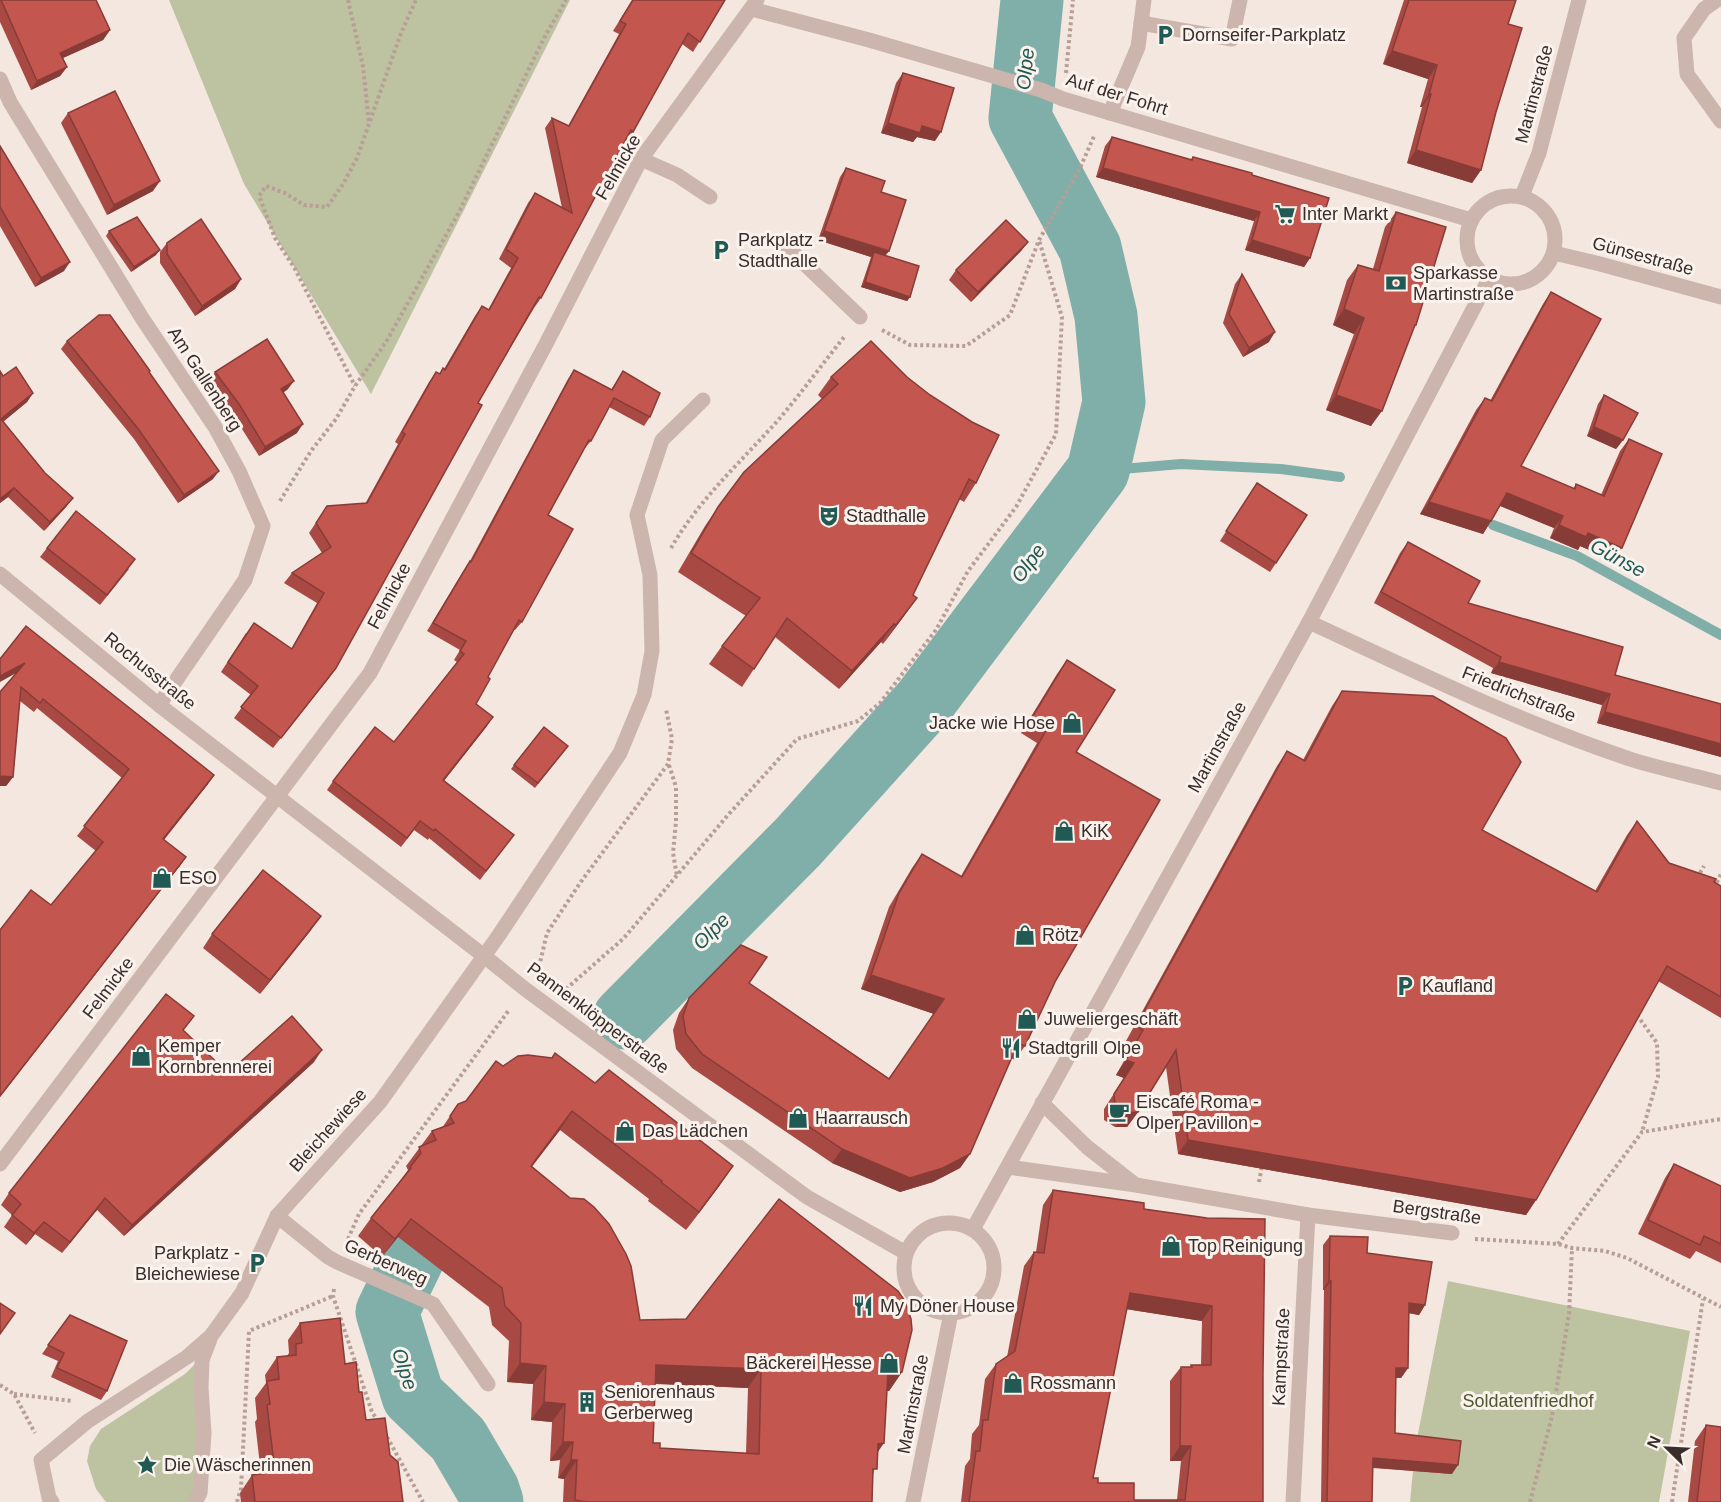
<svg xmlns="http://www.w3.org/2000/svg" width="1721" height="1502" viewBox="0 0 1721 1502" font-family="Arial,sans-serif">
<rect width="100%" height="100%" fill="#f3e7e0"/>
<g fill="#bdc2a0">
<polygon points="169,0 570,0 371,394 244,184"/>
<polygon points="1448,1281 1690,1331 1659,1502 1410,1502 1415,1449"/>
<polygon points="196,1363 197,1434 195,1494 190,1502 106,1502 96,1489 87,1461 90,1446 101,1429 185,1374"/>
</g>
<g fill="none" stroke-linecap="round" stroke-linejoin="round">
<g stroke="#80afa9" stroke-width="10">
<polyline points="1098,471 1181,464 1281,469 1340,477"/>
<polyline points="1493,525 1577,556 1721,635"/>
</g>
<g stroke="#80afa9" stroke-width="63">
<polyline points="624,1018 798,842 924,702 1098,471 1114,402 1106,316 1090,248 1020,118 1032,0"/>
<polyline points="416,1252 387,1312 413,1396 458,1439 488,1490 492,1502"/>
</g>
<g stroke="#b79e96" stroke-width="4" stroke-dasharray="3 3" stroke-linecap="butt">
<polyline points="348,0 363,66 369,124 357,158 343,184 327,207 304,205 285,193 266,186 259,196 275,238 295,269 355,386"/>
<polyline points="1066,73 1073,0"/>
<polyline points="370,121 401,33 416,0"/>
<polyline points="882,330 910,345 966,346 1010,315 1039,240 1080,168 1095,134"/>
<polyline points="280,501 311,451 336,419 355,386 386,342 459,212 544,38 566,0"/>
<path d="M671,548c29,-50 71,-87 109,-130 22,-26 43,-55 65,-82"/>
<polyline points="669,765 676,787 676,821 673,853 677,876"/>
<polyline points="1697,878 1704,866"/>
<polyline points="1714,888 1721,874"/>
<polyline points="539,967 547,933 580,883 668,764 672,739 666,709"/>
<polyline points="566,989 624,938 728,815 797,739 858,721 880,703 936,630 968,571 1016,507 1056,434 1062,317 1039,240"/>
<polyline points="1637,1015 1657,1043 1658,1077 1642,1132"/>
<polyline points="1259,1182 1262,1166"/>
<polyline points="348,1239 359,1214 509,1010"/>
<polyline points="1475,1239 1558,1244 1572,1248 1605,1251 1627,1258 1721,1307"/>
<polyline points="1558,1244 1642,1132 1721,1119"/>
<polyline points="334,1289 333,1296 372,1412 379,1423"/>
<polyline points="0,1385 14,1394 35,1433"/>
<polyline points="14,1394 72,1401"/>
<polyline points="387,1437 423,1502"/>
<polyline points="237,1502 241,1489 249,1331 333,1296"/>
<polyline points="1530,1502 1552,1416 1569,1314 1572,1248"/>
<polyline points="1672,1502 1703,1299"/>
</g>
<g stroke="#cbb5ac" stroke-width="15">
<polyline points="1717,0 1704,9 1684,38 1687,74 1721,121"/>
<polyline points="752,9 869,40 1041,90 1063,99 1471,220"/>
<polyline points="1141,23 1232,39 1240,0"/>
<polyline points="0,79 10,102 142,318 215,427 239,471 263,526 245,580 159,705"/>
<polyline points="1110,113 1138,47 1144,0"/>
<polyline points="641,159 677,175 710,197"/>
<circle cx="1511" cy="240" r="44"/>
<polyline points="1522,196 1539,153 1579,0"/>
<polyline points="786,246 860,317"/>
<polyline points="1554,253 1600,264 1721,297"/>
<polyline points="0,574 159,705 484,956 525,989 807,1197 906,1253"/>
<path d="M1309,622c106,49 212,101 324,138 29,9 59,15 88,23"/>
<polyline points="1042,1103 1087,1147 1133,1183"/>
<polyline points="0,1164 370,673 547,342 641,159 757,0"/>
<polyline points="1008,1167 1136,1185 1308,1215 1452,1233"/>
<polyline points="277,1216 328,1257 337,1262 433,1304 488,1384"/>
<circle cx="949" cy="1268" r="45"/>
<polyline points="973,1229 1309,622 1489,279"/>
<polyline points="52,1502 49,1498 41,1460 88,1421 187,1357 211,1336 242,1293 277,1216 380,1102 499,935 620,753 644,695 652,651 650,575 637,515 662,440 703,400"/>
<polyline points="195,1502 200,1493 204,1433 201,1388 202,1360 210,1339"/>
<polyline points="913,1502 951,1313"/>
<polyline points="1293,1502 1308,1215"/>
</g>
</g>
<g fill="#a84a43" fill-rule="evenodd">
<polygon points="0,0 96,0 110,30 103,40 63,58 67,67 60,76 31,90 0,22"/>
<polygon points="632,0 725,0 693,52 682,44 633,132 626,142 625,141 541,298 534,308 478,403 336,668 273,748 234,718 251,695 221,672 246,633 291,649 317,603 284,583 292,573 322,553 309,533 327,506 365,504 398,444 395,442 429,382 436,372 439,374 443,368 444,369 475,316 482,306 488,310 511,268 499,259 528,203 535,193 562,208 545,128 552,118 568,126 619,34 613,31"/>
<polygon points="1404,0 1516,0 1508,24 1496,112 1481,170 1472,183 1407,163 1422,107 1420,107 1428,79 1383,64"/>
<polygon points="903,73 935,141 917,137 913,142 881,133 896,83"/>
<polygon points="68,113 153,191 107,215 61,123"/>
<polygon points="1112,137 1190,160 1193,157 1252,175 1310,258 1304,267 1245,250 1254,221 1096,177 1105,146"/>
<polygon points="0,146 64,271 35,287 0,226"/>
<polygon points="846,168 881,192 889,251 885,255 910,297 907,301 861,287 871,257 818,240 840,177"/>
<polygon points="1396,212 1416,325 1412,331 1371,426 1326,410 1354,334 1333,325 1347,280 1358,265 1373,269 1385,227"/>
<polygon points="109,231 156,255 131,272 106,236"/>
<polygon points="1028,242 1021,251 971,302 949,280 956,270"/>
<polygon points="167,243 241,279 235,289 195,316 160,263 160,252"/>
<polygon points="1242,274 1269,342 1243,357 1223,323 1235,284"/>
<polygon points="1551,292 1521,466 1573,489 1576,484 1601,495 1620,451 1629,439 1613,560 1580,546 1578,550 1550,538 1554,528 1500,506 1491,521 1483,534 1420,514 1476,410 1485,398 1490,401 1543,304"/>
<polygon points="67,341 150,371 149,373 213,479 178,503 134,439 61,349"/>
<polygon points="574,370 611,390 623,371 650,417 644,426 609,407 591,441 584,449 548,515 522,622 515,630 514,630 488,677 476,704 487,726 444,781 507,844 480,880 429,838 428,840 414,830 401,847 327,790 333,781 394,742 457,662 454,660 460,650 427,631 464,570 470,561 568,379"/>
<polygon points="215,372 288,389 283,393 297,433 259,456 232,413 209,381"/>
<polygon points="3,376 33,393 27,402 3,422 45,473 73,498 66,507 44,531 8,497 0,503"/>
<polygon points="831,377 976,483 964,502 959,499 913,595 904,616 883,644 881,642 839,689 775,637 742,687 709,664 722,646 746,616 678,572 705,526 718,507 822,399 818,395"/>
<polygon points="1604,395 1623,440 1616,449 1587,436 1598,404"/>
<polygon points="1257,483 1276,563 1270,572 1220,541"/>
<polygon points="1408,542 1468,603 1615,675 1721,704 1721,757 1597,723 1602,705 1491,673 1493,668 1374,603 1400,553"/>
<polygon points="47,548 129,569 100,605 40,557"/>
<polygon points="0,659 208,784 164,840 186,857 179,867 51,905 96,851 77,836 122,778 37,708 34,712 20,701 13,777 6,786 0,786 0,692 16,674"/>
<polygon points="1067,660 1076,752 1056,980 1025,1046 1015,1060 1011,1058 970,1154 960,1168 933,1182 900,1192 832,1163 692,1068 676,1049 673,1030 679,1013 689,998 749,983 889,1078 934,1014 861,989 889,907 912,868 922,854 961,876 1037,743 1021,733 1057,674"/>
<polygon points="1342,691 1482,830 1595,891 1627,835 1637,821 1669,863 1721,886 1721,1018 1658,981 1536,1200 1526,1215 1178,1154 1166,1067 1138,1112 1127,1127 1115,1127 1104,1120 1104,1109 1124,1078 1116,1075 1133,1045 1126,1041 1277,766 1287,751 1303,760 1332,706"/>
<polygon points="544,727 568,746 535,788 511,769"/>
<polygon points="311,930 260,994 203,948 212,934"/>
<polygon points="183,1031 228,1073 314,1062 124,1236 97,1210 62,1253 35,1234 26,1245 4,1227 12,1215 1,1205 9,1193"/>
<path d="M503,1066l217,119 -34,45 -38,-29 1,-2 -89,-69 -29,37 109,153 262,52 -13,19h-2l-9,61 -5,23 -1,27h-309l1,-23 -6,-1 2,-18 -10,1 2,-39 -21,-2 2,-36 -26,-2 2,-41 -17,-16 -3,-18 -91,-70 -16,20 -24,-21 13,-18 26,-33 11,-15 -2,-4 26,-35 10,-3 16,-24 8,-3zM655,1384l93,4 -2,65 -86,-5 -7,-5z"/>
<polygon points="1674,1164 1721,1186 1721,1263 1696,1251 1690,1259 1638,1234 1665,1178"/>
<path d="M1053,1190l91,19 119,164v129h-302l4,-36 5,-7 2,-25 7,-9 6,-46 11,-15 11,-7 17,-91 10,-14h2l7,-47zM1126,1309l76,12 -1,44h-10l-1,2h-9l-11,14v80h11l-4,39h-43l-36,-17 -5,-5z"/>
<polygon points="1330,1236 1367,1253 1425,1305 1419,1315 1409,1313 1408,1368 1401,1378 1396,1378 1395,1433 1452,1474 1373,1468 1372,1502 1321,1502 1324,1290 1323,1290 1323,1245"/>
<polygon points="70,1315 107,1391 101,1400 51,1377 58,1361 42,1354"/>
<polygon points="300,1323 345,1364 359,1392 366,1420 390,1455 403,1502 241,1502 240,1493 252,1475 261,1474 255,1422 257,1419 255,1398 266,1383 265,1375 277,1357 287,1356 289,1353 288,1340"/>
<polygon points="1706,1425 1721,1502 1688,1502 1695,1441"/>
</g>
<g fill="#883c37">
<polygon points="110,30 103,40 54,62 60,53"/>
<polygon points="1392,51 1437,65 1428,79 1383,64"/>
<polygon points="67,67 60,76 31,90 37,81"/>
<polygon points="1429,94 1431,94 1422,107 1420,107"/>
<polygon points="888,123 922,126 941,132 935,141 917,137 913,142 881,133"/>
<polygon points="1416,150 1481,170 1472,183 1407,163"/>
<polygon points="1103,168 1260,212 1254,221 1096,177"/>
<polygon points="160,181 153,191 107,215 114,205"/>
<polygon points="824,231 889,251 882,260 874,252 871,257 818,240"/>
<polygon points="1252,240 1310,258 1304,267 1245,250"/>
<polygon points="1028,242 1021,251 971,302 978,292"/>
<polygon points="160,250 156,255 131,272 134,267"/>
<polygon points="70,262 64,271 35,287 41,278"/>
<polygon points="241,279 235,289 195,316 202,306"/>
<polygon points="865,282 910,297 907,301 861,287"/>
<polygon points="1344,309 1364,318 1354,334 1333,325"/>
<polygon points="1275,332 1269,342 1243,357 1249,348"/>
<polygon points="294,381 288,389 275,398 281,389"/>
<polygon points="33,393 27,402 0,424 0,421"/>
<polygon points="1336,395 1382,411 1371,426 1326,410"/>
<polygon points="303,424 297,433 259,456 265,447"/>
<polygon points="1594,427 1623,440 1616,449 1587,436"/>
<polygon points="219,471 213,479 178,503 184,495"/>
<polygon points="14,488 8,497 0,503 0,499"/>
<polygon points="1507,493 1563,516 1554,528 1498,505"/>
<polygon points="73,498 66,507 44,531 50,522"/>
<polygon points="1429,502 1491,521 1483,534 1420,514"/>
<polygon points="1559,525 1588,533 1622,548 1613,560 1580,546 1578,550 1550,538"/>
<polygon points="917,598 904,616 883,644 896,625"/>
<polygon points="894,624 881,642 839,689 852,671"/>
<polygon points="1499,662 1610,694 1602,705 1491,673"/>
<polygon points="25,663 18,672 0,682 0,676"/>
<polygon points="336,668 329,678 273,748 281,738"/>
<polygon points="1605,712 1721,744 1721,757 1597,723"/>
<polygon points="493,717 487,726 437,789 443,780"/>
<polygon points="214,775 208,784 156,849 163,839"/>
<polygon points="0,776 13,777 6,786 0,786"/>
<polygon points="186,857 179,867 0,1097 0,1096"/>
<polygon points="321,916 311,930 260,994 270,980"/>
<polygon points="871,975 944,999 934,1014 861,989"/>
<polygon points="322,1050 314,1062 124,1236 132,1225"/>
<polygon points="1126,1060 1134,1063 1124,1078 1116,1075"/>
<polygon points="572,1111 560,1130 518,1185 531,1166"/>
<polygon points="1138,1112 1127,1127 1115,1127 1126,1113"/>
<polygon points="1188,1140 1536,1200 1526,1215 1178,1154"/>
<polygon points="842,1149 970,1154 960,1168 933,1182 900,1192 832,1163"/>
<polygon points="733,1166 720,1185 686,1230 699,1212"/>
<polygon points="105,1198 97,1210 62,1253 70,1242"/>
<polygon points="411,1219 398,1237 382,1257 395,1239"/>
<polygon points="44,1222 35,1234 26,1245 34,1233"/>
<polygon points="1329,1280 1331,1281 1324,1290 1323,1290"/>
<polygon points="1130,1293 1212,1306 1202,1321 1119,1308"/>
<polygon points="1409,1303 1425,1305 1419,1315 1402,1312"/>
<polygon points="520,1363 546,1366 533,1384 507,1382"/>
<polygon points="656,1365 761,1369 748,1388 643,1383"/>
<polygon points="1396,1368 1408,1368 1401,1378 1389,1378"/>
<polygon points="888,1372 902,1372 889,1391 875,1391"/>
<polygon points="544,1402 565,1404 552,1422 531,1420"/>
<polygon points="563,1442 573,1442 560,1460 550,1461"/>
<polygon points="884,1443 871,1462 878,1444"/>
<polygon points="1180,1446 1191,1446 1181,1461 1170,1461"/>
<polygon points="1373,1458 1458,1465 1452,1474 1366,1467"/>
<polygon points="571,1460 577,1460 564,1479 558,1478"/>
</g>
<g fill="#c3564e" stroke="#883c37" stroke-width="1.5" fill-rule="evenodd">
<polygon points="1,0 96,0 110,30 60,53 67,67 37,81"/>
<polygon points="633,0 725,0 700,42 688,33 633,132 631,130 541,298 539,297 478,403 482,405 336,668 281,738 241,707 258,686 228,662 254,623 292,649 324,593 292,573 331,547 316,523 327,506 367,503 405,434 402,432 436,372 440,374 443,368 445,370 482,306 489,310 518,258 506,249 535,193 572,213 552,118 569,126 626,24 620,21"/>
<polygon points="1409,0 1516,0 1508,24 1522,28 1496,112 1481,170 1416,150 1431,94 1429,94 1437,65 1392,51"/>
<polygon points="903,73 954,88 941,132 922,126 920,133 888,123"/>
<polygon points="115,91 160,181 114,205 68,113"/>
<polygon points="1112,137 1192,160 1193,157 1252,173 1252,175 1329,198 1310,258 1252,240 1260,212 1103,168"/>
<polygon points="0,146 70,262 41,278 0,207"/>
<polygon points="846,168 885,181 881,192 906,200 889,251 824,231"/>
<polygon points="1396,212 1446,227 1416,325 1415,325 1382,411 1336,395 1364,318 1344,309 1358,265 1379,271"/>
<polygon points="137,217 160,250 134,267 109,231"/>
<polygon points="201,219 241,279 202,306 167,254 167,243"/>
<polygon points="1006,220 1028,242 978,292 956,270"/>
<polygon points="874,252 919,266 910,297 865,282"/>
<polygon points="1242,274 1275,332 1249,348 1229,314"/>
<polygon points="1551,292 1601,319 1521,466 1575,489 1576,484 1604,496 1629,439 1662,454 1622,548 1588,533 1586,537 1559,525 1563,516 1507,493 1491,521 1429,502 1485,398 1492,401"/>
<polygon points="99,315 110,315 150,371 149,372 219,471 184,495 139,430 67,341"/>
<polygon points="267,339 294,381 281,389 303,424 265,447 239,404 215,372"/>
<polygon points="871,341 907,377 930,395 972,422 999,435 976,483 969,479 913,595 917,598 896,625 894,624 852,671 787,618 754,669 722,646 760,598 691,553 718,507 744,472 838,384 831,377"/>
<polygon points="16,367 33,393 1,419 45,473 73,498 50,522 14,488 0,499 0,371 3,376"/>
<polygon points="574,370 612,390 623,371 660,393 650,417 614,398 591,441 589,440 548,515 573,529 522,622 519,620 488,677 490,679 476,704 493,717 443,780 514,835 486,871 435,829 434,831 420,821 407,838 333,781 375,727 394,742 464,654 460,651 466,641 433,623 470,561 471,562"/>
<polygon points="1604,395 1638,413 1623,440 1594,427"/>
<polygon points="1257,483 1307,515 1276,563 1226,531"/>
<polygon points="76,511 135,559 107,595 47,548"/>
<polygon points="1408,542 1480,581 1468,603 1623,647 1615,675 1721,704 1721,744 1605,712 1610,694 1499,662 1501,657 1381,592"/>
<polygon points="26,626 214,775 163,839 186,857 0,1096 0,930 31,890 51,905 103,842 84,826 129,769 43,699 40,703 21,687 13,777 0,776 0,692 25,663 0,676 0,659"/>
<polygon points="1067,660 1115,690 1076,752 1160,800 1056,980 1025,1046 1018,1043 970,1154 943,1168 910,1178 842,1149 702,1054 686,1034 683,1016 689,998 741,945 767,957 749,983 889,1079 944,999 871,975 899,893 922,854 962,877 1047,729 1031,719"/>
<polygon points="1342,691 1433,696 1506,738 1521,762 1482,830 1597,892 1637,821 1669,863 1716,879 1714,882 1721,886 1721,997 1667,966 1536,1200 1188,1140 1176,1050 1138,1112 1126,1113 1115,1105 1114,1094 1134,1063 1126,1060 1143,1030 1136,1026 1287,751 1305,761"/>
<polygon points="544,727 568,746 538,783 514,765"/>
<polygon points="263,870 321,916 270,980 212,934"/>
<polygon points="166,994 194,1016 183,1030 228,1073 292,1016 322,1050 132,1225 105,1198 70,1242 44,1222 34,1233 12,1215 21,1204 9,1193"/>
<path d="M555,1053l40,30 14,-13 124,96 -34,46 -38,-30 1,-1 -90,-70 -41,55 39,32 14,1 10,8 15,17 17,30 5,12 9,54 46,-1 93,-120 119,92 7,10 6,18 1,11 -10,42h-14l-4,71 -6,1 -1,25h-4l-1,33h-286l-11,-2 2,-40h-6l2,-18h-10l2,-38 -21,-2 2,-36 -26,-3 1,-40 -16,-17 -3,-18 -91,-69 -16,20 -24,-21 40,-50 -1,-1 11,-14 -2,-6 17,-7 -4,-9 22,-8 -4,-7 8,-12 8,-3 30,-40 7,5 15,-10 10,-1 24,3zM656,1365l105,4 -2,85 -99,-6v-5h-7z"/>
<polygon points="1674,1164 1721,1186 1721,1244 1704,1236 1700,1245 1648,1220"/>
<path d="M1053,1190l91,13v6l63,9 58,1 -2,154v129h-294l7,-51h4l3,-31h5l8,-56 19,-13 19,-99 10,1zM1130,1293l82,13 -1,59h-20l1,2h-11l-1,79h11l-6,54h-51v-17h-36v-5h-5z"/>
<polygon points="1330,1236 1368,1237 1367,1253 1432,1262 1425,1305 1409,1303 1408,1368 1396,1368 1395,1433 1461,1441 1458,1465 1373,1458 1372,1502 1327,1502 1331,1281 1329,1280"/>
<polygon points="0,1303 15,1313 0,1334"/>
<polygon points="70,1315 127,1341 107,1391 57,1368 64,1353 48,1345"/>
<polygon points="340,1318 345,1364 356,1362 359,1392 362,1392 366,1420 385,1418 390,1455 398,1462 403,1502 255,1502 252,1475 275,1472 267,1405 270,1404 267,1381 279,1379 277,1357 296,1355 296,1344 302,1343 300,1323"/>
<polygon points="1706,1425 1721,1427 1721,1502 1697,1502"/>
</g>
<defs>
<g id="parking-bare" transform="scale(1.62)"><path d="M-3.5-5.5H1a3.5 3.5 0 0 1 0 7H-1V5.5H-3.5ZM-1-3.4V-.6H.8a1.4 1.4 0 0 0 0-2.8Z" fill="#215a54" stroke="#faf2ed" stroke-width="2.5" paint-order="stroke"/></g>
<g id="supermarket-bare" transform="scale(1.62)"><path d="M-6-5.5h2.5l.6 2H6L4.5 2H-2.5L-4.4-4H-6ZM-1.5 3.2a1.3 1.3 0 1 0 .1 0ZM3 3.2a1.3 1.3 0 1 0 .1 0Z" fill="#215a54" stroke="#faf2ed" stroke-width="2.5" paint-order="stroke"/></g>
<g id="bank-bare" transform="scale(1.62)"><path d="M-6-4H6V4H-6ZM0-2.3a2.3 2.3 0 1 0 0 4.6a2.3 2.3 0 1 0 0-4.6Z" fill="#215a54" stroke="#faf2ed" stroke-width="2.5" paint-order="stroke"/></g>
<g id="theatre-bare" transform="scale(1.62)"><path d="M-5-5.5Q0-4 5-5.5V0Q5 5 0 6Q-5 5-5 0ZM-3.3-2.5H-1v1.5H-3.3ZM1-2.5H3.3v1.5H1ZM-2.8 1Q0 5.5 2.8 1Z" fill="#215a54" stroke="#faf2ed" stroke-width="2.5" paint-order="stroke"/></g>
<g id="shop-bare" transform="scale(1.62)"><path d="M-5-2.5h2.3a2.7 3.5 0 0 1 5.4 0H5L5.5 6h-11ZM-1.5-2.5h3a1.5 2.3 0 0 0-3 0Z" fill="#215a54" stroke="#faf2ed" stroke-width="2.5" paint-order="stroke"/></g>
<g id="restaurant-bare" transform="scale(1.62)"><path d="M-5-6h1v4h1v-4h1v4h1v-4h1v5L-1.5 .5V6h-2V.5L-5-1ZM5-6V6H3V1.5H1.5Q1.5-4 5-6Z" fill="#215a54" stroke="#faf2ed" stroke-width="2.5" paint-order="stroke"/></g>
<g id="cafe-bare" transform="scale(1.62)"><path d="M-5.5-4.5H6V0H3Q3 3.5 0 3.5H-2.5Q-5.5 3.5-5.5 0ZM3-3.2v2h1.7v-2ZM-6 4.5H4V6H-6Z" fill="#215a54" stroke="#faf2ed" stroke-width="2.5" paint-order="stroke"/></g>
<g id="building-bare" transform="scale(1.62)"><path d="M-4-6H4V6H1V3H-1V6H-4ZM-2.5-4.3h1.7v1.8h-1.7ZM.8-4.3h1.7v1.8H.8ZM-2.5-1h1.7V.8h-1.7ZM.8-1h1.7V.8H.8Z" fill="#215a54" stroke="#faf2ed" stroke-width="2.5" paint-order="stroke"/></g>
<g id="sight-bare" transform="scale(1.62)"><path d="M0-6L1.8-2.2L6-1.7L2.9 1.2L3.7 5.4L0 3.3L-3.7 5.4L-2.9 1.2L-6-1.7L-1.8-2.2Z" fill="#215a54" stroke="#faf2ed" stroke-width="2.5" paint-order="stroke"/></g>
</defs>
<g fill-rule="evenodd">
<use href="#parking-bare" x="1165" y="35"/>
<use href="#supermarket-bare" x="1285" y="214"/>
<use href="#parking-bare" x="721" y="250"/>
<use href="#bank-bare" x="1396" y="283"/>
<use href="#theatre-bare" x="829" y="516"/>
<use href="#shop-bare" x="1072" y="723"/>
<use href="#shop-bare" x="1064" y="831"/>
<use href="#shop-bare" x="162" y="878"/>
<use href="#shop-bare" x="1025" y="935"/>
<use href="#parking-bare" x="1405" y="986"/>
<use href="#shop-bare" x="1027" y="1019"/>
<use href="#restaurant-bare" x="1011" y="1048"/>
<use href="#shop-bare" x="141" y="1056"/>
<use href="#cafe-bare" x="1119" y="1112"/>
<use href="#shop-bare" x="798" y="1118"/>
<use href="#shop-bare" x="625" y="1131"/>
<use href="#shop-bare" x="1171" y="1246"/>
<use href="#parking-bare" x="257" y="1263"/>
<use href="#restaurant-bare" x="863" y="1306"/>
<use href="#shop-bare" x="889" y="1363"/>
<use href="#shop-bare" x="1013" y="1383"/>
<use href="#building-bare" x="587" y="1402"/>
<use href="#sight-bare" x="147" y="1465"/>
</g>
<g text-anchor="middle" dominant-baseline="central" stroke-width="6" stroke-linejoin="round" paint-order="stroke">
<g font-size="18" fill="#392d2b" stroke="#faf2ed" text-anchor="start">
<text x="1182" y="35">Dornseifer-Parkplatz</text>
<text x="1302" y="214">Inter Markt</text>
<text x="738" y="240">Parkplatz -<tspan x="738" dy="21">Stadthalle</tspan></text>
<text x="1413" y="273">Sparkasse<tspan x="1413" dy="21">Martinstraße</tspan></text>
<text x="846" y="516">Stadthalle</text>
<text x="1055" y="723" text-anchor="end">Jacke wie Hose</text>
<text x="1081" y="831">KiK</text>
<text x="179" y="878">ESO</text>
<text x="1042" y="935">Rötz</text>
<text x="1422" y="986">Kaufland</text>
<text x="1044" y="1019">Juweliergeschäft</text>
<text x="158" y="1046">Kemper<tspan x="158" dy="21">Kornbrennerei</tspan></text>
<text x="1028" y="1048">Stadtgrill Olpe</text>
<text x="1136" y="1102">Eiscafé Roma -<tspan x="1136" dy="21">Olper Pavillon -</tspan></text>
<text x="815" y="1118">Haarrausch</text>
<text x="642" y="1131">Das Lädchen</text>
<text x="1188" y="1246">Top Reinigung</text>
<text x="240" y="1253" text-anchor="end">Parkplatz -<tspan x="240" dy="21">Bleichewiese</tspan></text>
<text x="880" y="1306">My Döner House</text>
<text x="872" y="1363" text-anchor="end">Bäckerei Hesse</text>
<text x="1030" y="1383">Rossmann</text>
<text x="604" y="1392">Seniorenhaus<tspan x="604" dy="21">Gerberweg</tspan></text>
<text x="164" y="1465">Die Wäscherinnen</text>
</g>
<g font-size="18" fill="#392d2b" stroke="#faf2ed">
<text transform="translate(1117 94) rotate(17)">Auf der Fohrt</text>
<text transform="translate(1534 94) rotate(-75)">Martinstraße</text>
<text transform="translate(618 167) rotate(-60)">Felmicke</text>
<text transform="translate(1643 256) rotate(15)">Günsestraße</text>
<text transform="translate(205 379) rotate(57)">Am Gallenberg</text>
<text transform="translate(389 596) rotate(-62)">Felmicke</text>
<text transform="translate(150 671) rotate(39)">Rochusstraße</text>
<text transform="translate(1519 694) rotate(22)">Friedrichstraße</text>
<text transform="translate(1217 747) rotate(-61)">Martinstraße</text>
<text transform="translate(108 988) rotate(-53)">Felmicke</text>
<text transform="translate(598 1018) rotate(37)">Pannenklöpperstraße</text>
<text transform="translate(328 1130) rotate(-48)">Bleichewiese</text>
<text transform="translate(1437 1212) rotate(8)">Bergstraße</text>
<text transform="translate(386 1262) rotate(24)">Gerberweg</text>
<text transform="translate(1281 1357) rotate(-87)">Kampstraße</text>
<text transform="translate(913 1404) rotate(-79)">Martinstraße</text>
</g>
<g font-size="18" fill="#50572f" stroke="#faf2ed">
<text x="1528" y="1401">Soldatenfriedhof</text>
</g>
<g font-size="20" font-style="italic" fill="#215a54" stroke="#faf2ed">
<text transform="translate(1025 69) rotate(-84)">Olpe</text>
<text transform="translate(1618 558) rotate(28)">Günse</text>
<text transform="translate(1028 563) rotate(-53)">Olpe</text>
<text transform="translate(711 931) rotate(-45)">Olpe</text>
<text transform="translate(405 1369) rotate(72)">Olpe</text>
</g>
</g>
<g transform="translate(1667 1448) rotate(294)" stroke="#faf2ed" stroke-width="4.5" paint-order="stroke">
<path d="M0-4.5L10 22L0 15L-10 22Z" fill="#392d2b"/>
<text y="-9" font-size="16" font-weight="bold" text-anchor="middle" fill="#392d2b">N</text>
</g>
</svg>
